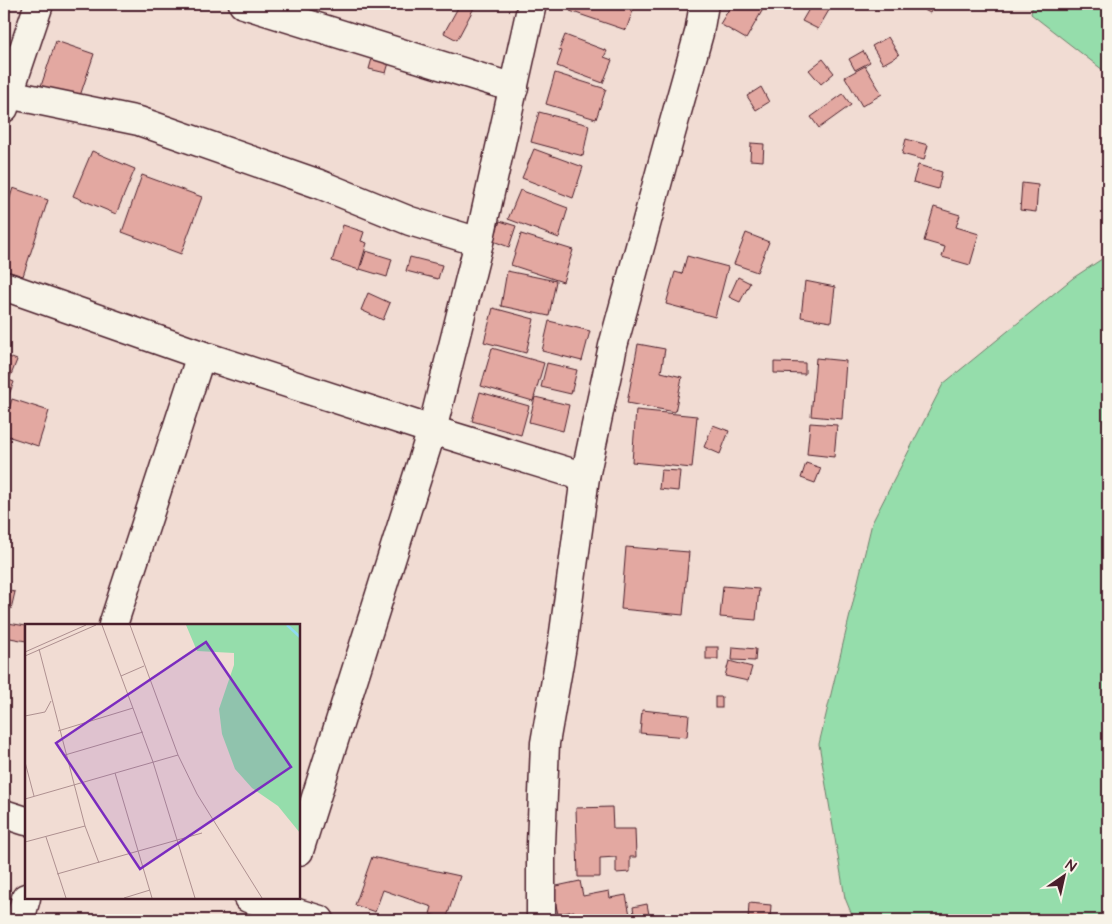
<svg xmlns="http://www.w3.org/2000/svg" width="1112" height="924" viewBox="0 0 1112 924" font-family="'Architects Daughter',sans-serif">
<rect width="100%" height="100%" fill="#f1dcd3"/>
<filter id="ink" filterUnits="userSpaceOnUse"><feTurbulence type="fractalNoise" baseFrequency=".02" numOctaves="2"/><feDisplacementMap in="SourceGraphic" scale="10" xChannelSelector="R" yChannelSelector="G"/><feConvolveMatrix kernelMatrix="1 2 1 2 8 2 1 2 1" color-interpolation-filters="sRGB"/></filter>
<g filter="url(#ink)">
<g fill="#95ddab" stroke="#707e6b">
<polygon points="1033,4 1108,4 1108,74 1031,14"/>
<polygon points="1108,255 1108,920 854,920 845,898 819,744 872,523 943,384 1073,278"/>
</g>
<g fill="#e3a8a1" stroke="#4a1f2b">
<polygon points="460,4 476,4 457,40 444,33"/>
<polygon points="573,4 629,4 635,5 626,30 570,11"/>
<polygon points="732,4 766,4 746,39 720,24"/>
<polygon points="800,4 830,4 832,5 818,29 802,21 809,9"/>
<polygon points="913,4 935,4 930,13"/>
<polygon points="565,35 607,51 604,57 612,60 603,83 557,66 562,51 559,50"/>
<polygon points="888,37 899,55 883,64 872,46"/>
<polygon points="56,41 94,54 78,102 40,89"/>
<polygon points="863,51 870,62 855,70 849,59"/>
<polygon points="373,55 390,59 386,73 369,69"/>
<polygon points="823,59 834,73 821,84 809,70"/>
<polygon points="865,66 882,94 862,106 845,77"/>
<polygon points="555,73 606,89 596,119 546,104"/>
<polygon points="761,87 769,102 756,110 747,96"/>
<polygon points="843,94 851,105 819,128 811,117"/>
<polygon points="539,112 589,125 583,156 531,142"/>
<polygon points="906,139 928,145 924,160 902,154"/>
<polygon points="751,143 764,144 763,161 750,160"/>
<polygon points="534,149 583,167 573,198 522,178"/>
<polygon points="92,151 135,169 116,214 73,196"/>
<polygon points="918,165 942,172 938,189 913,182"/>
<polygon points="142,175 202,197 181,254 122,232"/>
<polygon points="1022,183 1038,185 1036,212 1020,210"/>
<polygon points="13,188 48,200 23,276 4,270 4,216"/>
<polygon points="520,190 568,208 559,238 508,219"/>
<polygon points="934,207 960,215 956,227 979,234 970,265 942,257 945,247 924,241"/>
<polygon points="500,221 516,226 509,247 493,241"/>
<polygon points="343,225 364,232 361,241 367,243 359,270 332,261"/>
<polygon points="746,233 769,242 757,272 734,264"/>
<polygon points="521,234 573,250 563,282 511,265"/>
<polygon points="366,251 392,259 387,277 360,269"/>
<polygon points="687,256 728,267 715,317 666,304 675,272 682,274"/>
<polygon points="410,257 442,265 438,279 406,271"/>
<polygon points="507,271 556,281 549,316 501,306"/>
<polygon points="738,277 750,283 740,302 729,297"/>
<polygon points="805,281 835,287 831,322 801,317"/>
<polygon points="368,293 390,303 383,320 361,310"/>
<polygon points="493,308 534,319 526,353 484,342"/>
<polygon points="549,321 590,331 582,361 542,351"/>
<polygon points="638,344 665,349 661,372 682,377 675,412 627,403"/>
<polygon points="492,348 544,363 533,401 481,386"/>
<polygon points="4,355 17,360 9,380 14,382 4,407"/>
<polygon points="816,358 846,361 842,419 811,416"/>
<polygon points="774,362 805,363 805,374 774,373"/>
<polygon points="547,363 577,370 571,394 541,387"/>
<polygon points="480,392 529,406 521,435 472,421"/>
<polygon points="535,397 569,405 563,431 529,422"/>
<polygon points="12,399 49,411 38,446 4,435 4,426"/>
<polygon points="636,410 697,416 692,468 632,462"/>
<polygon points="810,423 837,425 834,457 807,454"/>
<polygon points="713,425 729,431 720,454 704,447"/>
<polygon points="806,463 821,468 815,483 801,478"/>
<polygon points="661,470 680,471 678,491 659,489"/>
<polygon points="626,547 689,552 683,615 621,609"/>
<polygon points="723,586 759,589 756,620 720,617"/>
<polygon points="4,590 15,592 11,609 4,607"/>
<polygon points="8,623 26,626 26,641 5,637"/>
<rect x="706" y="647" width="12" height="12"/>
<polygon points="733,647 756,649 755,661 732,660"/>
<polygon points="729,661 752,667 748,681 725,676"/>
<rect x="715" y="697" width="7" height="11"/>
<polygon points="642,710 689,715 687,737 640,733"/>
<polygon points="612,807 613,829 635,829 636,857 630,857 630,872 616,873 616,857 600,858 600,877 578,877 576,808"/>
<polygon points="372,857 460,876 446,920 430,914 432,907 383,890 375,912 355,905"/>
<polygon points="580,881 583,896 609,891 610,898 626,895 631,920 575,920 574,911 558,914 552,887"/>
<polygon points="749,903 771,905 770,920 748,920"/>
<polygon points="647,904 650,920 633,920 635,920 633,907"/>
</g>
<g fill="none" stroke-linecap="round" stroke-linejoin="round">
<g stroke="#4a1f2b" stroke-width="31">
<g id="minor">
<polyline points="243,4 514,88"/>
<polyline points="8,94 139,121 319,184 410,221 479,242"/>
<polyline points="4,108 39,4"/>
<polyline points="4,286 201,355 432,430 585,477"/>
<polyline points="113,625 201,355"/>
<polyline points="4,814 26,821"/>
<polyline points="299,851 432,430 479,242 532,4"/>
<polyline points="248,898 320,920"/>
<polyline points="20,920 26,898"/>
<polyline points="541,920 541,845 545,743 563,640 585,477 613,346 666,151 699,33 704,4"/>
</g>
</g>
<use href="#minor" stroke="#f7f3e8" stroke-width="28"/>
</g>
</g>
<g transform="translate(25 624)">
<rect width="275" height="275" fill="#f1dcd3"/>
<path d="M161,1h114v208l-22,-27 -26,-18 -17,-19 -13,-35 -3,-25 15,-44v-12l-37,-2z" fill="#95ddab"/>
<path fill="none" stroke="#90daf1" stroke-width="2.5" d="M262,1l13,12"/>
<path fill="none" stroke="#ae9090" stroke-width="1" d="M77,1l51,137 42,136M105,1l48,130 19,39 65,104M14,25l46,177 14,37M0,28l61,-27M0,32l71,-31M96,52l23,-10M0,92l20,-4 6,-11M33,107l75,-23M40,131l78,-23M0,138l9,34M90,149l37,125M0,175l153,-44M21,213l20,61M0,218l60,-16M32,250l145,-41M99,274l26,-8"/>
<path fill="#7b2cbf" fill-opacity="0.15" stroke="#7b2cbf" stroke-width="2.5" d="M181,18l85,125 -151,102 -84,-126z"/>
<rect width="275" height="275" fill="none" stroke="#4a1f2b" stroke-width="2.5"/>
</g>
<rect width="1112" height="924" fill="none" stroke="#f7f3e8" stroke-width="20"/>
<rect x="10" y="10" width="1092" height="904" fill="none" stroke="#4a1f2b" stroke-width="2" filter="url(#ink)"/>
<g transform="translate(1064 876) rotate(34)" stroke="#f7f3e8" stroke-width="4" paint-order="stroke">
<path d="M0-4L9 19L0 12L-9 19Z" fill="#4a1f2b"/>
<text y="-8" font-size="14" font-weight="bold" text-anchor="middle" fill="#4a1f2b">N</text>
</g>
</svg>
